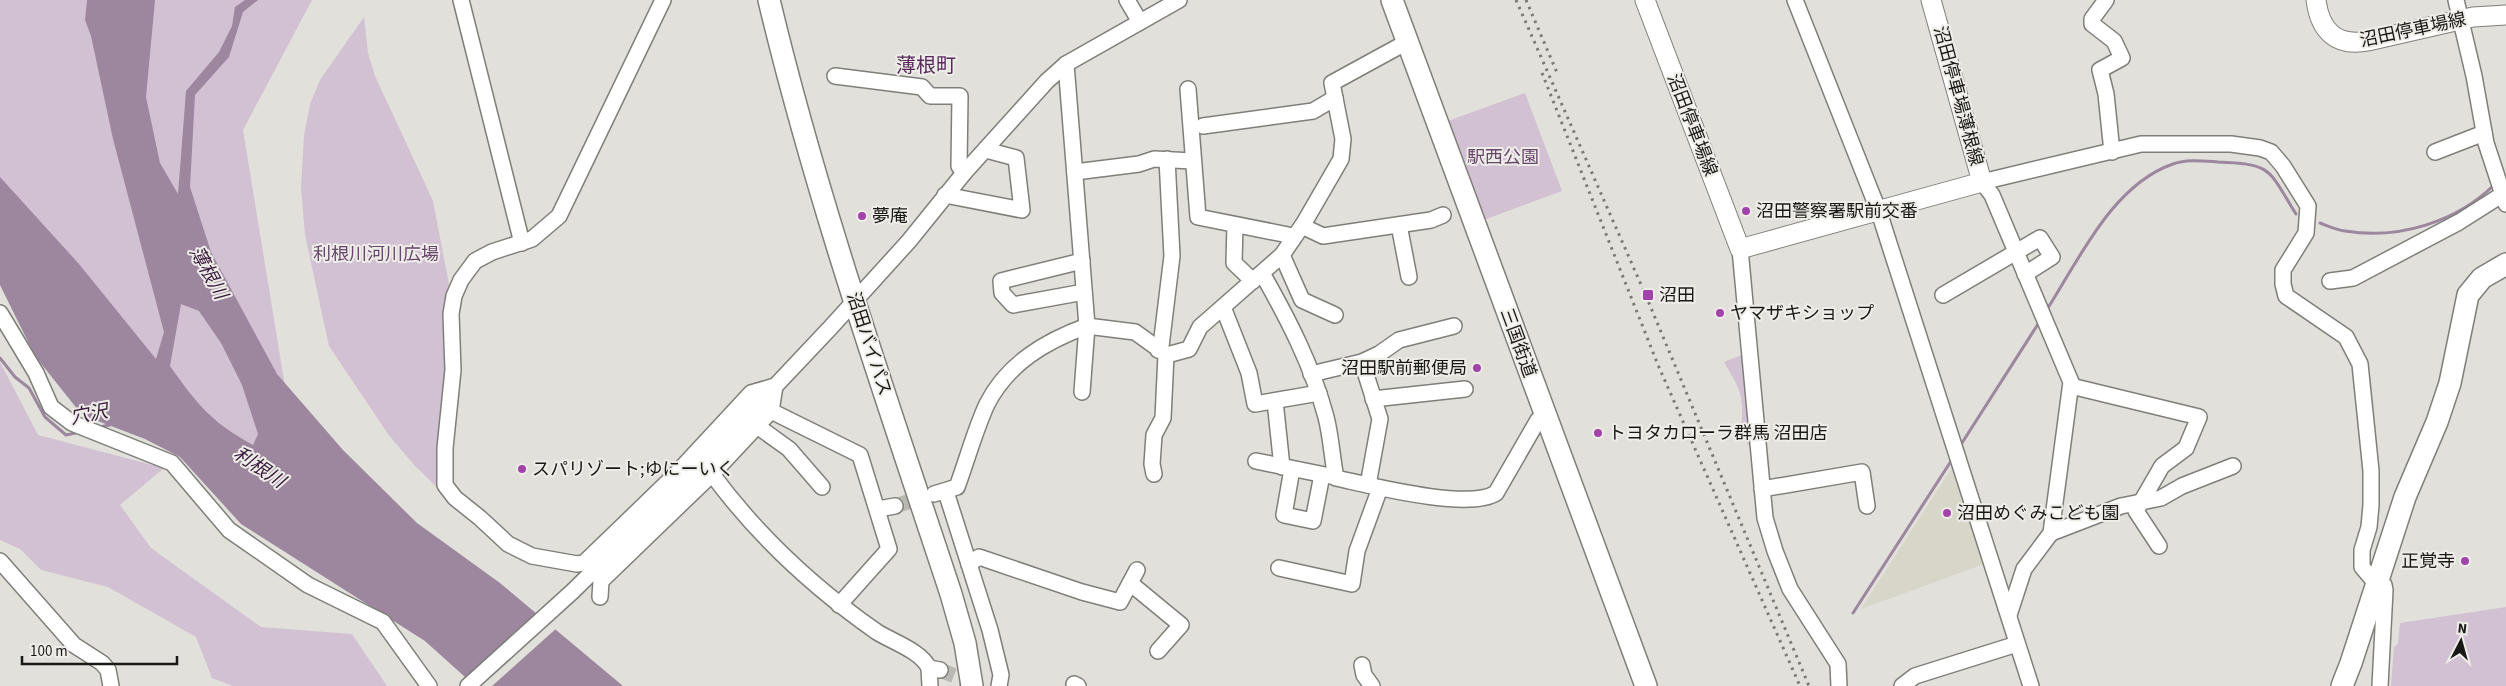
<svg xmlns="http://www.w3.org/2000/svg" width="2506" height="686" viewBox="0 0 2506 686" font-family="'Source Sans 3','Noto Sans JP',sans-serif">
<rect width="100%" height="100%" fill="#e1e0da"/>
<polygon fill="#d7d6c9" points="1955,463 1987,563 1861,609"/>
<g fill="#d2c1d3">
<polygon points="0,0 312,0 243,130 310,539 0,237"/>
<polygon points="364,17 368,53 375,76 433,201 451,295 444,494 415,466 388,434 329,346 305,235 301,187 304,136 310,104 320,80"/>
<polygon points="1525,93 1562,191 1481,221 1445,122"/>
<path d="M1747,353l6,99c-18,-25 -8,-30 -12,-55 -3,-13 -11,-24 -17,-35z"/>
<polygon points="0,362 38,435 164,468 120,505 151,548 261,627 352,634 387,686 233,686 212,678 196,637 108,587 41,570 20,549 0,540"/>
<polygon points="2506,607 2506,686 2391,686 2394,647 2398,644 2400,623"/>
</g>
<path fill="#9d879f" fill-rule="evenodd" d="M87,0h68l-9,97 14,66 18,31 8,-103 33,-39 13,-26 3,-19 10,-7h13l-15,12 -14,45 -34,38 -5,92 21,65 66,122 66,76 74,73 83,60 123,103h-148l-50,-45 -184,-117 -61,-67 -35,-18 -63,-24 -47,-59 -35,-71v-108l79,87 77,95 8,-27 -51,-193 -22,-103 -6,-16zM181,304l18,7 22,32 21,42 16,49 -5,11c-42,-23 -56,-41 -83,-79z"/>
<polygon fill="#e1e0da" points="539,612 558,627 492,686 471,686"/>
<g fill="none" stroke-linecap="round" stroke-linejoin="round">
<g stroke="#9d879f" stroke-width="3">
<path d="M2320,223c8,3 17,7 25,8 53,9 112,-9 150,-47"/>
<path d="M2046,311c33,-51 66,-126 127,-147 14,-5 30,-3 45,-2 55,2 50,7 78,52"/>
<polyline points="0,358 15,377 29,388 45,417 66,435 80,432"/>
<polyline points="100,427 114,424"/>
<polyline points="1960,446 2040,321"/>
<polyline points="1853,613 1953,458"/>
</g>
<g stroke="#b9b8b3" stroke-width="15" stroke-dasharray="15 8" stroke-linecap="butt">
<polyline points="895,506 927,496"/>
<polyline points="940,670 978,685"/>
</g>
<g stroke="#7f7f7a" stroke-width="18">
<g id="minor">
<polyline points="461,0 522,243"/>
<path d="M663,0l-104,216 -27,23 -40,13 -17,9 -14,19 -7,16 -3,18 2,56 -8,78v37l10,13 25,20 28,26 24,12 45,8 7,-1 89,-86 78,-84 24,-7 -4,25 -59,63c45,61 102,114 165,158 16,10 44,19 52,36l11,2"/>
<polyline points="1127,0 1140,22"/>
<polyline points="1795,0 1879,212 2031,686"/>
<polyline points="2106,0 2092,19 2092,24 2114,41 2122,58 2100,70 2106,94 2112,152"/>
<polyline points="2456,0 2474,76 2486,143 2506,204"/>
<polyline points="835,76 922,87 930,96 960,96 959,166 964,173"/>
<polyline points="1188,89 1198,217 1288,235 1293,239"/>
<polyline points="1203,126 1313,111 1335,98"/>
<polyline points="2435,152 2484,133"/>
<polyline points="1075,172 1139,164 1154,159 1193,161"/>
<polyline points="945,195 1022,210 1016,158 986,150"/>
<polyline points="1235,225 1234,263 1253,281"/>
<polyline points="1399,225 1409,277"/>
<polyline points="1302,226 1323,236 1431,220 1443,215"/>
<polyline points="1740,249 1765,518 1775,551 1790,589 1838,664 1839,686"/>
<polyline points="1282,255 1302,300 1335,315"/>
<polyline points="1082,261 1001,281 1002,293 1013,305 1084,292"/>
<path d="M1262,273c26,46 50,92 64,144 5,19 6,41 10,61 33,7 133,33 160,15l42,-73 6,-5"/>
<polyline points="2330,281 2353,278 2459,222 2503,194"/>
<polyline points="1943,295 2040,238 2052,257 2025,274"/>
<polyline points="1223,307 1249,373 1255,404 1319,393"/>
<polyline points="0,313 36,373 51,407 72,423 172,463 229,530 308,585 383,622 429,686"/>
<polyline points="1158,350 1161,346 1172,256 1167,159"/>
<polyline points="1362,362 1380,419 1368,485"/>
<polyline points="1311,374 1362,362 1379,354 1399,340 1454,326"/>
<polyline points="2071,386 2199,417 2186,448 2162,466 2136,511 2159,546"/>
<polyline points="1082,392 1087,326 1135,332 1167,355 1189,349 1200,327 1282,255 1304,223 1341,159 1343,139 1332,83 1407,42"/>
<polyline points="1373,399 1465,389"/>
<polyline points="1275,401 1282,467"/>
<polyline points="771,411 860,455 889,549 839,605"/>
<polyline points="757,426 789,449 822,487"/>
<polyline points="1256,461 1330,476"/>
<polyline points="1292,469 1284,515 1313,521 1322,475"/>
<polyline points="1154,474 1152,464 1154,435 1163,418 1166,355"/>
<polyline points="1762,489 1862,472 1867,506"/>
<polyline points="946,492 990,630 1001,675 999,686"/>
<path d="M934,494l23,-7c10,-27 18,-57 30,-83 21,-41 59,-63 100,-78l-21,-262"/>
<polyline points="878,509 895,506"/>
<polyline points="2051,533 2121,506 2161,498 2182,486 2233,466"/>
<polyline points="0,561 74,645 102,663 108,670 111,686"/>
<polyline points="969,564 979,557 1082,592 1120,602 1137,570"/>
<polyline points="1279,568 1352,584 1357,551 1380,488"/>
<polyline points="1130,583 1181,625 1158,651"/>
<polyline points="600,597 601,581 712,474"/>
<polyline points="2009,615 2024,569 2051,533 2071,382 1992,195 1982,182 2141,144 2231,144 2260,148 2271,152 2283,166 2308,206 2306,233 2283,270 2283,284 2286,296 2346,337 2360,364 2371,471 2371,505 2369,527 2362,550 2362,567 2373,580 2384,585 2385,590 2380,686"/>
<polyline points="1362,665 1364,675 1372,686"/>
<polyline points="929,668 930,686"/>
<polyline points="1074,684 1078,686"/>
<polyline points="468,686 573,591 699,467 831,327 909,241 964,173 1047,81 1066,64 1179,0"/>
<polyline points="1902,686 1915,676 2017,644"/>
</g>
</g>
<g stroke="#7f7f7a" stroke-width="21">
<g id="major">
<polyline points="1645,0 1740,249 1982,182 1931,0"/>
<path d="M2316,0c4,31 20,47 52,41l105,-24 33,-2"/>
</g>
</g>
<g stroke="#7f7f7a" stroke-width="24">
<g id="highway">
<path d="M769,0c48,201 117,397 182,594l14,49 7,43"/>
<polyline points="1392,0 1646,686"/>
<polyline points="2342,686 2351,663 2405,497 2437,422 2450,383 2468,295 2482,278 2506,264"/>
</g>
</g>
<use href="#minor" stroke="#fff" stroke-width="15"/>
<use href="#major" stroke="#fff" stroke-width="19"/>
<use href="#highway" stroke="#fff" stroke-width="21"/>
<g stroke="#7a7975" stroke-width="3" stroke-dasharray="2.5 5" stroke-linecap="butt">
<polyline points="1516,0 1646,296 1809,686"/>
<polyline points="1526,0 1558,75"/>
<polyline points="1542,73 1658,365 1800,686"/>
</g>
</g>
<g fill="#a243ac" stroke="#eeede8" stroke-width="2">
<circle cx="1746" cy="211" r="5"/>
<circle cx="862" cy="216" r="5"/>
<rect x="1642" y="289" width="12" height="12" rx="2.5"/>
<circle cx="1720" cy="313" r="5"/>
<circle cx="1477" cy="368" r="5"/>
<circle cx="1598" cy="433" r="5"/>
<circle cx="522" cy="469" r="5"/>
<circle cx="1947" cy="513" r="5"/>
<circle cx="2465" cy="561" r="5"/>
</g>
<g text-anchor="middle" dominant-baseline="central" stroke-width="4" stroke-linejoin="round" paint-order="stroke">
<g font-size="18" fill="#181816" stroke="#eeede8">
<text transform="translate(2413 30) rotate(-12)">沼田停車場線</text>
<text transform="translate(1958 96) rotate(75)">沼田停車場薄根線</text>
<text transform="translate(1692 125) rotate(69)">沼田停車場線</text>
<text transform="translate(1518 343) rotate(70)">三国街道</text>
<text transform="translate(869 344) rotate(72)">沼田バイパス</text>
</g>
<g font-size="18" fill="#68456b" stroke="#eeede8">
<text x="1503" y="157">駅西公園</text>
<text x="376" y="254">利根川河川広場</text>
</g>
<g font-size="18" fill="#181816" stroke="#eeede8" text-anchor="start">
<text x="1756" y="211">沼田警察署駅前交番</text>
<text x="872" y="216">夢庵</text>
<text x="1659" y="295">沼田</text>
<text x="1730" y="313">ヤマザキショップ</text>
<text x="1467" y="368" text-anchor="end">沼田駅前郵便局</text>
<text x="1608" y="433">トヨタカローラ群馬 沼田店</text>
<text x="532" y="469">スパリゾート;ゆにーいく</text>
<text x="1957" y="513">沼田めぐみこども園</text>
<text x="2455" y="561" text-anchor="end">正覚寺</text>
</g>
<g font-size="19" font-style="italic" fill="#3a1a3d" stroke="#eeede8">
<text transform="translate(208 273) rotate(61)">薄根川</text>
<text transform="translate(89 415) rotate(-11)">穴沢</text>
<text transform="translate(259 468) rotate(34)">利根川</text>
</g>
<g font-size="20" fill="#582a5c" stroke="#eeede8">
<text x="926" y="66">薄根町</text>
</g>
</g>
<g transform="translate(2461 641) rotate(6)" stroke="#eeede8" stroke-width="4" paint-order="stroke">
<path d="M0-4L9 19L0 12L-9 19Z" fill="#181816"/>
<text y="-8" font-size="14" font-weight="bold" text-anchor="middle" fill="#181816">N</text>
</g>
<path d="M22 656v8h155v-8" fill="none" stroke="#181816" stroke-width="2.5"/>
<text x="30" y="656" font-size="15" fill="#181816" stroke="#eeede8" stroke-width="4" paint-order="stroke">100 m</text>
</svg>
